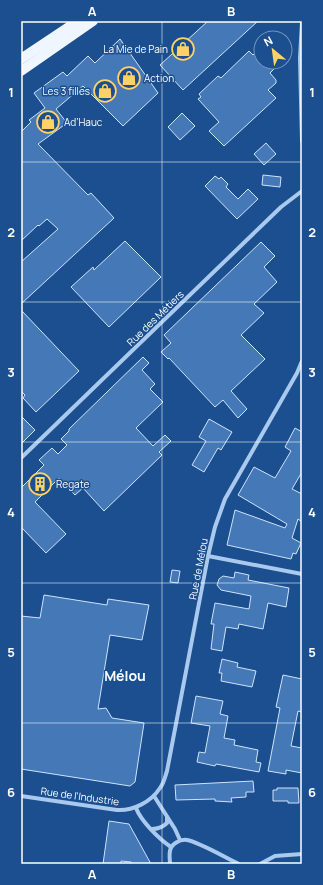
<svg xmlns="http://www.w3.org/2000/svg" width="323" height="885" viewBox="0 0 323 885" font-family="Manrope,sans-serif">
<rect width="100%" height="100%" fill="#1b4f8f"/>
<g fill="#4478b7" stroke="#cfe3fa">
<polygon points="208,21 258,21 183,90 160,65"/>
<polygon points="120,39 158,93 123,126 83,86 56,109 67,123 38,144 88,195 91,193 114,218 21,304 21,262 58,229 47,219 39,226 38,225 21,241 21,132 31,122 29,120 45,108 34,93 63,72 67,76 88,56 95,63"/>
<polygon points="249,51 253,55 257,51 261,55 261,62 267,62 274,69 270,73 276,80 276,83 268,90 276,98 224,146 209,131 219,122 198,99 201,97 199,94 218,76 221,78"/>
<polygon points="182,113 195,126 180,140 168,127"/>
<polygon points="266,143 276,154 264,165 254,154"/>
<polygon points="263,175 281,177 280,187 262,185"/>
<polygon points="215,176 219,179 221,177 228,184 226,187 238,199 248,189 258,199 237,219 205,186"/>
<polygon points="125,241 161,277 109,327 71,287 93,267 94,270"/>
<polygon points="261,242 275,256 264,267 277,282 254,304 264,313 241,335 265,359 231,391 247,409 238,418 223,400 215,407 169,358 168,359 161,352 171,343 164,335"/>
<polygon points="21,310 79,371 36,412 23,398 25,395 21,391"/>
<polygon points="143,357 149,363 142,370 155,384 150,389 163,402 136,428 153,446 165,435 171,441 159,452 162,455 104,511 83,488 75,495 59,478 35,502 66,534 46,553 21,527 21,488 44,465 39,460 52,448 58,454 67,445 61,439 69,431 69,429"/>
<polygon points="21,416 35,430 21,444"/>
<polygon points="209,419 232,432 221,450 218,448 204,472 192,465 206,441 199,437"/>
<polygon points="295,428 302,432 302,472 292,489 302,494 302,522 298,519 292,538 301,543 296,554 293,553 291,559 227,545 235,510 285,528 287,524 238,495 254,467 275,478 291,451 285,447"/>
<polygon points="172,570 180,571 178,583 170,582"/>
<polygon points="235,572 249,575 248,580 289,588 286,607 268,603 263,629 239,624 238,629 226,627 222,651 211,649 214,624 211,624 215,603 249,609 251,596 221,590 217,585 219,579 223,576 234,578"/>
<polygon points="44,595 107,605 108,599 149,605 142,640 110,635 98,709 106,708 112,718 144,723 135,782 130,786 21,769 21,616 40,618"/>
<polygon points="222,659 238,663 237,667 256,671 252,687 221,681 222,673 219,673"/>
<polygon points="283,675 302,679 302,712 298,711 291,746 302,748 302,773 286,770 286,774 268,771 280,708 276,707"/>
<polygon points="196,696 223,701 220,714 228,716 224,738 235,740 234,745 258,750 256,762 261,763 259,772 216,764 215,766 197,762 199,752 205,753 210,726 191,723"/>
<polygon points="253,781 254,792 246,792 246,797 231,798 232,802 215,801 215,799 176,800 175,785"/>
<polygon points="277,788 298,788 299,803 288,803 288,801 273,801 273,790 277,790"/>
<polygon points="109,821 129,824 151,864 132,864 131,862 121,861 121,864 103,864"/>
</g>
<g fill="none" stroke-linecap="round" stroke-linejoin="round">
<g stroke="#a9c9ee" stroke-width="4">
<polyline points="302,22 300,58 302,141"/>
<polyline points="21,458 281,207 302,191"/>
<polyline points="208,556 302,574"/>
<path d="M21,796l96,14c16,1 34,-8 43,-22 4,-5 5,-11 7,-17l41,-215 7,-29 10,-28 72,-126 5,-12"/>
<polyline points="154,796 175,829 180,840"/>
<path d="M136,808c5,13 23,31 35,39"/>
<path d="M152,829c6,0 10,-1 15,-6v-6"/>
<path d="M170,864c0,-4 -1,-9 0,-13 1,-7 10,-12 17,-11 12,2 39,18 52,24"/>
<polyline points="260,864 275,856 302,854"/>
</g>
<g stroke="#f0f6ff" stroke-width="10">
<polyline points="21,59 78,21"/>
<polyline points="21,71 93,21"/>
</g>
</g>
<path fill="none" stroke="#fff" stroke-width="1" stroke-opacity="0.55" d="M162,21v843M21,162h281M21,302h281M21,442h281M21,583h281M21,723h281"/>
<defs>
<g id="shop-ring" transform="scale(1.15)"><circle r="9.5" fill="#1b4f8f" stroke="#ffd166" stroke-width="1.5"/><path d="M-5-2.5h2.3a2.7 3.5 0 0 1 5.4 0H5L5.5 6h-11ZM-1.5-2.5h3a1.5 2.3 0 0 0-3 0Z" fill="#ffd166"/></g>
<g id="building-ring" transform="scale(1.15)"><circle r="9.5" fill="#1b4f8f" stroke="#ffd166" stroke-width="1.5"/><path d="M-4-6H4V6H1V3H-1V6H-4ZM-2.5-4.3h1.7v1.8h-1.7ZM.8-4.3h1.7v1.8H.8ZM-2.5-1h1.7V.8h-1.7ZM.8-1h1.7V.8H.8Z" fill="#ffd166"/></g>
</defs>
<g fill-rule="evenodd">
<use href="#shop-ring" x="183" y="49"/>
<use href="#shop-ring" x="129" y="78"/>
<use href="#shop-ring" x="105" y="91"/>
<use href="#shop-ring" x="48" y="122"/>
<use href="#building-ring" x="40" y="484"/>
</g>
<g text-anchor="middle" dominant-baseline="central" stroke-width="3" stroke-linejoin="round" paint-order="stroke">
<g font-size="10" fill="#fff" stroke="#1b4f8f" text-anchor="start">
<text x="168" y="49" text-anchor="end">La Mie de Pain</text>
<text x="144" y="78">Action</text>
<text x="90" y="91" text-anchor="end">Les 3 filles</text>
<text x="64" y="122">Ad’Hauc</text>
<text x="56" y="484">Regate</text>
</g>
<g font-size="10" fill="#fff" stroke="#1b4f8f">
<text transform="translate(155 318) rotate(-44)">Rue des Métiers</text>
<text transform="translate(198 569) rotate(-79)">Rue de Mélou</text>
<text transform="translate(80 796) rotate(8)">Rue de l'Industrie</text>
</g>
<g font-size="14" font-weight="bold" fill="#fff" stroke="#1b4f8f">
<text x="125" y="675">Mélou</text>
</g>
</g>
<rect width="323" height="885" fill="none" stroke="#1b4f8f" stroke-width="44"/>
<g transform="translate(273 50) rotate(331)"><circle r="19" fill="#1b4f8f" stroke="#7695bc"/>
<path d="M0-3L7 15L0 10L-7 15Z" fill="#ffd166"/>
<text y="-6" font-size="11" font-weight="bold" text-anchor="middle" fill="#ffffff">N</text>
</g>
<rect x="22" y="22" width="279" height="841" fill="none" stroke="#fff" stroke-width="1.5"/>
<g font-size="13" text-anchor="middle" font-weight="bold" fill="#fff">
<text x="92" y="16">A</text>
<text x="231" y="16">B</text>
<text x="11" y="97">1</text>
<text x="312" y="97">1</text>
<text x="11" y="237">2</text>
<text x="312" y="237">2</text>
<text x="11" y="377">3</text>
<text x="312" y="377">3</text>
<text x="11" y="517">4</text>
<text x="312" y="517">4</text>
<text x="11" y="657">5</text>
<text x="312" y="657">5</text>
<text x="11" y="797">6</text>
<text x="312" y="797">6</text>
<text x="92" y="879">A</text>
<text x="231" y="879">B</text>
</g>
</svg>
